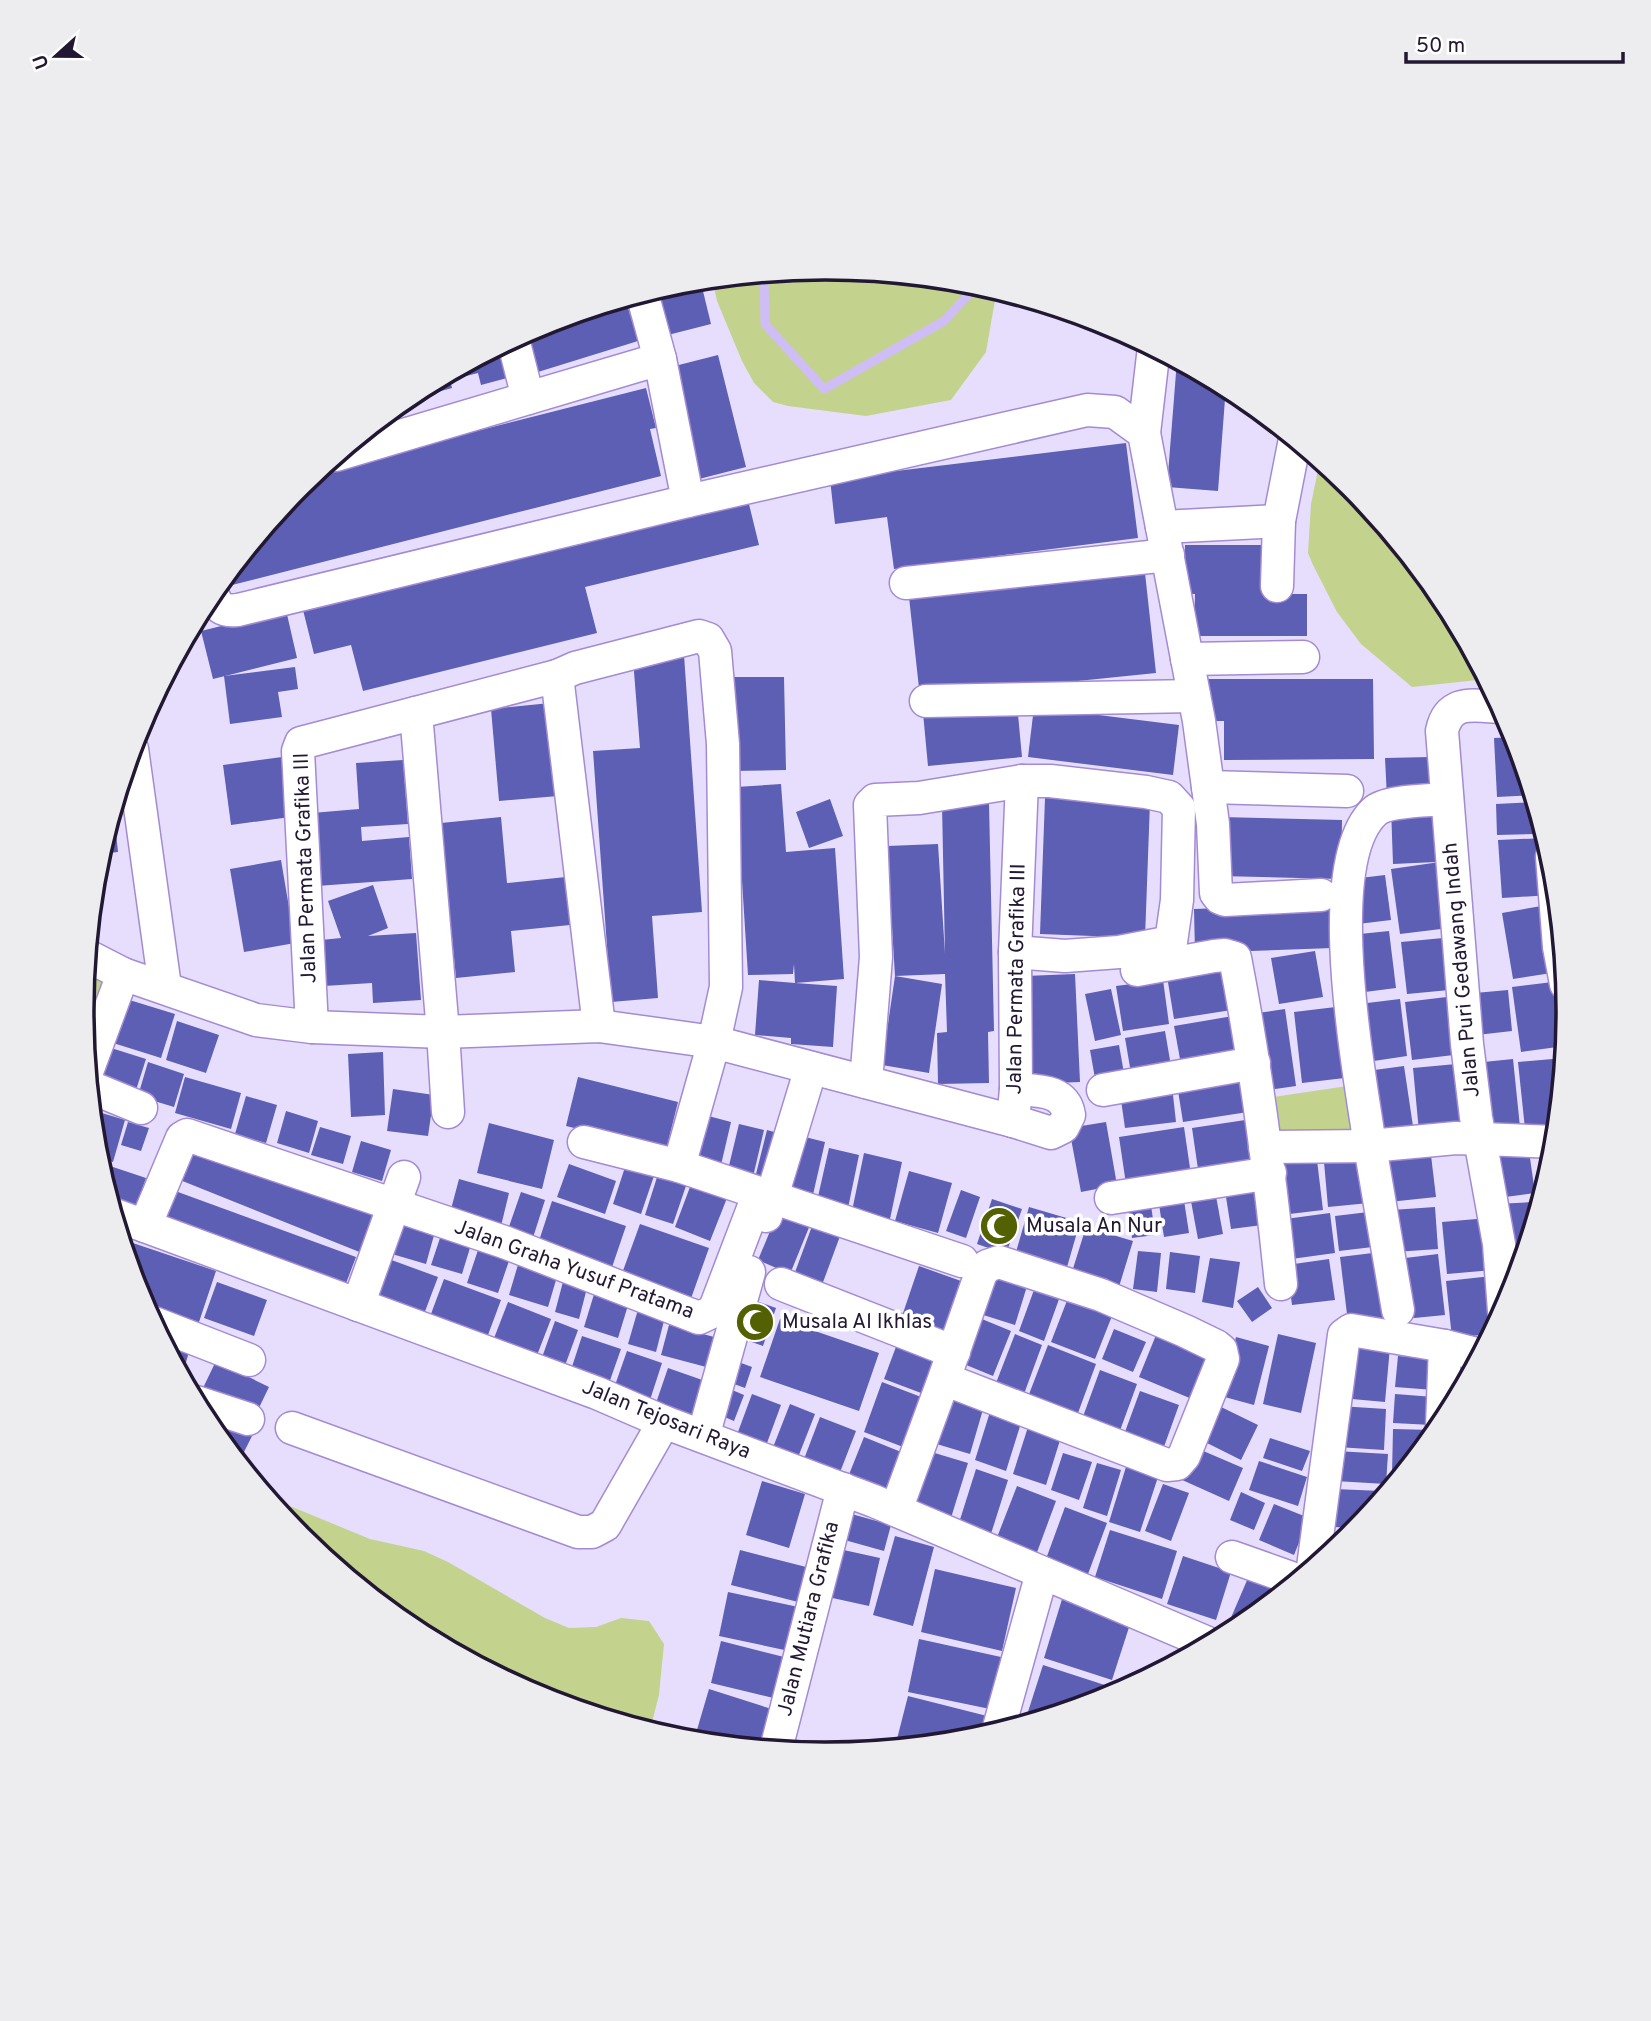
<svg xmlns="http://www.w3.org/2000/svg" width="1651" height="2021" viewBox="0 0 1651 2021" font-family="Overpass,sans-serif">
<rect width="100%" height="100%" fill="#e7defd"/>
<g fill="#c3d38e">
<polygon points="826,267 971,282 997,289 986,352 951,400 866,416 788,406 773,402 754,383 742,361 717,301 712,278"/>
<polygon points="1320,460 1351,485 1444,598 1487,679 1412,687 1361,644 1337,612 1313,565 1308,553 1311,504"/>
<polygon points="87,963 112,976 85,1040 82,1010"/>
<polygon points="1354,1085 1361,1129 1272,1143 1266,1098"/>
<polygon points="268,1497 370,1539 424,1551 448,1562 545,1618 569,1628 596,1627 621,1618 649,1621 664,1644 659,1695 650,1730 541,1697 412,1628 300,1536"/>
</g>
<g fill="none" stroke-linecap="round" stroke-linejoin="round">
<polyline stroke="#cfbef5" stroke-width="9" points="764,273 765,324 824,389 944,321 978,284"/>
</g>
<g fill="#5c5fb4">
<polygon points="701,283 711,324 660,337 649,296"/>
<polygon points="625,298 638,341 538,372 525,332 541,324"/>
<polygon points="502,345 511,377 481,385 478,373 450,380 452,388 401,402 413,392"/>
<polygon points="718,355 746,467 695,480 667,368"/>
<polygon points="1177,360 1226,386 1218,491 1167,487"/>
<polygon points="646,388 656,428 650,429 661,476 232,585 229,571 300,485 315,472"/>
<polygon points="1126,443 1138,538 894,569 887,517 835,524 830,479"/>
<polygon points="747,496 759,545 585,587 597,633 363,691 351,645 314,654 302,606"/>
<polygon points="1185,545 1264,545 1264,594 1307,594 1307,636 1194,636 1195,594 1184,594"/>
<polygon points="1145,573 1156,673 920,697 909,597"/>
<polygon points="286,610 297,658 213,679 201,631"/>
<polygon points="684,655 702,912 652,916 658,998 611,1002 593,751 640,748 633,659"/>
<polygon points="295,667 298,689 278,692 282,717 230,724 224,676"/>
<polygon points="729,677 784,677 786,770 732,771"/>
<polygon points="1206,679 1373,679 1374,759 1224,760 1224,721 1206,721"/>
<polygon points="550,703 558,796 499,801 491,709"/>
<polygon points="1017,704 1022,757 928,766 923,713"/>
<polygon points="1034,707 1179,725 1173,775 1028,757"/>
<polygon points="1515,737 1533,795 1497,797 1494,738"/>
<polygon points="282,757 290,817 231,825 223,765"/>
<polygon points="1430,757 1432,796 1387,798 1385,758"/>
<polygon points="403,760 408,824 361,827 362,841 409,837 412,879 317,886 312,813 359,809 356,763"/>
<polygon points="781,784 786,852 835,848 844,979 795,983 837,986 833,1047 791,1044 791,1038 755,1035 759,980 795,983 794,964 793,974 748,975 736,787"/>
<polygon points="1045,798 1150,802 1145,938 1040,934"/>
<polygon points="830,799 843,836 809,848 796,812"/>
<polygon points="1533,802 1534,834 1497,835 1496,804"/>
<polygon points="989,803 994,1031 988,1032 989,1083 938,1084 937,1033 947,1032 945,974 895,976 942,984 929,1073 882,1065 895,976 887,846 938,844 945,954 942,804"/>
<polygon points="1434,806 1436,862 1393,864 1391,808"/>
<polygon points="501,817 507,883 566,877 570,925 511,931 515,972 456,978 441,823"/>
<polygon points="1220,817 1342,820 1341,879 1219,876"/>
<polygon points="115,823 118,852 100,854 109,824"/>
<polygon points="1546,838 1551,895 1502,898 1498,840"/>
<polygon points="281,860 295,943 244,952 230,869"/>
<polygon points="1440,862 1449,928 1400,934 1391,869"/>
<polygon points="1385,875 1391,920 1358,924 1352,879"/>
<polygon points="373,885 388,928 368,936 416,933 421,1000 373,1003 372,983 324,986 321,940 341,938 328,901"/>
<polygon points="1331,904 1333,948 1195,953 1194,909"/>
<polygon points="1547,905 1558,972 1513,979 1502,913"/>
<polygon points="1389,931 1396,988 1357,993 1350,935"/>
<polygon points="1454,937 1460,989 1407,994 1401,942"/>
<polygon points="1315,951 1323,997 1279,1004 1271,958"/>
<polygon points="1230,961 1238,1009 1174,1019 1166,970"/>
<polygon points="1075,974 1080,1082 1029,1084 1025,976"/>
<polygon points="1163,980 1169,1024 1123,1031 1116,986"/>
<polygon points="1561,981 1567,1028 1565,1046 1521,1052 1512,987"/>
<polygon points="1111,989 1121,1035 1095,1041 1085,994"/>
<polygon points="1508,990 1512,1031 1468,1036 1464,994"/>
<polygon points="1455,996 1462,1054 1412,1060 1405,1002"/>
<polygon points="123,998 175,1014 161,1058 110,1042"/>
<polygon points="1400,999 1407,1056 1367,1062 1359,1004"/>
<polygon points="1344,1006 1353,1077 1302,1083 1294,1012"/>
<polygon points="1285,1009 1296,1086 1262,1091 1251,1014"/>
<polygon points="1239,1015 1247,1058 1182,1070 1174,1026"/>
<polygon points="177,1021 219,1035 206,1073 166,1060"/>
<polygon points="1165,1031 1172,1072 1132,1079 1125,1038"/>
<polygon points="1119,1045 1125,1079 1096,1084 1090,1050"/>
<polygon points="108,1047 146,1059 136,1090 98,1078"/>
<polygon points="383,1052 385,1115 351,1117 348,1054"/>
<polygon points="1564,1058 1557,1126 1525,1129 1518,1062"/>
<polygon points="1513,1059 1520,1127 1481,1131 1474,1063"/>
<polygon points="148,1062 184,1074 174,1107 138,1096"/>
<polygon points="1467,1063 1473,1127 1419,1132 1413,1068"/>
<polygon points="1404,1066 1414,1133 1376,1138 1367,1071"/>
<polygon points="1241,1068 1248,1112 1183,1122 1176,1078"/>
<polygon points="185,1077 241,1093 231,1129 175,1113"/>
<polygon points="578,1077 678,1102 666,1150 566,1126"/>
<polygon points="1172,1086 1176,1122 1125,1128 1120,1093"/>
<polygon points="393,1089 434,1095 428,1136 387,1131"/>
<polygon points="246,1096 277,1105 266,1143 235,1134"/>
<polygon points="92,1110 125,1120 113,1162 97,1157"/>
<polygon points="286,1111 318,1121 309,1153 277,1143"/>
<polygon points="701,1114 731,1122 721,1165 691,1157"/>
<polygon points="1252,1119 1259,1167 1199,1176 1192,1128"/>
<polygon points="128,1122 149,1128 141,1151 121,1145"/>
<polygon points="1106,1122 1117,1185 1081,1192 1069,1128"/>
<polygon points="489,1123 554,1140 542,1189 477,1173"/>
<polygon points="739,1124 764,1130 752,1181 727,1174"/>
<polygon points="320,1127 351,1136 343,1164 311,1155"/>
<polygon points="1184,1127 1191,1175 1126,1184 1119,1137"/>
<polygon points="767,1130 785,1135 773,1186 754,1182"/>
<polygon points="797,1135 825,1142 812,1199 784,1193"/>
<polygon points="185,1139 377,1216 362,1253 170,1176"/>
<polygon points="361,1141 391,1150 382,1181 352,1172"/>
<polygon points="1430,1147 1436,1197 1389,1202 1383,1152"/>
<polygon points="829,1148 859,1155 848,1208 817,1201"/>
<polygon points="1529,1151 1535,1193 1498,1198 1492,1156"/>
<polygon points="1316,1152 1323,1210 1281,1215 1274,1157"/>
<polygon points="864,1153 902,1162 890,1219 852,1211"/>
<polygon points="1542,1155 1554,1156 1545,1187"/>
<polygon points="1365,1158 1369,1203 1328,1207 1324,1162"/>
<polygon points="627,1161 656,1170 641,1214 613,1204"/>
<polygon points="569,1164 616,1181 605,1214 557,1197"/>
<polygon points="110,1166 146,1178 136,1207 110,1198 105,1182"/>
<polygon points="659,1171 688,1180 673,1224 645,1215"/>
<polygon points="909,1171 952,1183 938,1233 895,1221"/>
<polygon points="459,1179 509,1193 501,1226 450,1213"/>
<polygon points="693,1179 729,1193 710,1241 675,1227"/>
<polygon points="1263,1179 1270,1224 1231,1229 1224,1184"/>
<polygon points="167,1188 356,1257 345,1286 156,1217"/>
<polygon points="961,1190 980,1197 966,1238 946,1231"/>
<polygon points="1215,1191 1223,1234 1198,1239 1190,1196"/>
<polygon points="521,1192 545,1200 530,1247 505,1238"/>
<polygon points="1183,1194 1189,1233 1164,1237 1158,1198"/>
<polygon points="1150,1197 1155,1235 1132,1238 1127,1200"/>
<polygon points="992,1199 1022,1209 1006,1254 977,1244"/>
<polygon points="552,1201 626,1226 609,1276 536,1250"/>
<polygon points="1534,1202 1536,1218 1525,1251 1500,1253 1496,1204"/>
<polygon points="1029,1207 1080,1222 1065,1274 1014,1259"/>
<polygon points="1435,1207 1438,1249 1395,1252 1392,1210"/>
<polygon points="1377,1211 1381,1246 1339,1251 1335,1216"/>
<polygon points="778,1212 810,1225 790,1274 758,1260"/>
<polygon points="1330,1213 1335,1253 1284,1260 1278,1220"/>
<polygon points="815,1218 843,1228 822,1285 794,1275"/>
<polygon points="1488,1218 1493,1270 1447,1274 1442,1222"/>
<polygon points="402,1219 436,1228 426,1264 392,1254"/>
<polygon points="640,1224 709,1248 689,1304 620,1279"/>
<polygon points="1086,1227 1133,1241 1118,1290 1071,1275"/>
<polygon points="443,1229 473,1238 462,1274 431,1265"/>
<polygon points="127,1241 216,1271 199,1322 143,1303 124,1248"/>
<polygon points="480,1244 511,1255 498,1293 467,1283"/>
<polygon points="1138,1251 1161,1253 1157,1292 1133,1289"/>
<polygon points="1170,1252 1200,1256 1195,1293 1166,1289"/>
<polygon points="1381,1252 1390,1317 1348,1322 1340,1257"/>
<polygon points="1438,1254 1445,1315 1404,1319 1397,1259"/>
<polygon points="386,1258 438,1277 421,1322 369,1303"/>
<polygon points="520,1258 559,1270 548,1307 509,1295"/>
<polygon points="1210,1258 1240,1262 1233,1308 1202,1302"/>
<polygon points="1329,1259 1335,1300 1292,1305 1287,1265"/>
<polygon points="919,1266 961,1281 942,1337 900,1322"/>
<polygon points="991,1271 1028,1283 1015,1325 977,1313"/>
<polygon points="1492,1276 1497,1324 1491,1334 1452,1338 1446,1281"/>
<polygon points="564,1278 588,1284 579,1319 555,1312"/>
<polygon points="444,1279 501,1300 485,1343 428,1322"/>
<polygon points="1038,1279 1063,1288 1044,1341 1019,1331"/>
<polygon points="217,1282 267,1300 254,1336 204,1318"/>
<polygon points="1258,1287 1272,1308 1252,1322 1237,1301"/>
<polygon points="595,1291 629,1302 618,1338 584,1327"/>
<polygon points="748,1298 776,1308 763,1346 735,1336"/>
<polygon points="1068,1298 1112,1316 1095,1359 1051,1342"/>
<polygon points="508,1302 551,1319 534,1363 491,1346"/>
<polygon points="639,1306 666,1313 656,1352 628,1344"/>
<polygon points="977,1317 1011,1331 993,1376 959,1362"/>
<polygon points="780,1319 879,1353 859,1411 760,1377"/>
<polygon points="555,1321 578,1330 563,1371 540,1363"/>
<polygon points="669,1325 718,1338 710,1368 661,1355"/>
<polygon points="1114,1329 1146,1342 1133,1372 1102,1359"/>
<polygon points="1015,1334 1042,1345 1024,1394 996,1383"/>
<polygon points="1278,1334 1316,1343 1301,1413 1263,1404"/>
<polygon points="1156,1335 1209,1356 1192,1399 1139,1377"/>
<polygon points="161,1336 191,1345 182,1376"/>
<polygon points="582,1336 621,1349 607,1389 569,1376"/>
<polygon points="900,1336 945,1353 929,1396 884,1379"/>
<polygon points="1236,1337 1269,1346 1254,1405 1221,1396"/>
<polygon points="1345,1343 1390,1347 1385,1402 1341,1398"/>
<polygon points="1048,1345 1096,1364 1075,1421 1026,1402"/>
<polygon points="627,1351 662,1363 649,1403 613,1391"/>
<polygon points="1398,1356 1437,1359 1434,1390 1395,1387"/>
<polygon points="733,1360 752,1367 745,1388 726,1381"/>
<polygon points="216,1361 269,1387 255,1416 202,1390"/>
<polygon points="668,1368 708,1382 694,1420 655,1406"/>
<polygon points="1100,1370 1137,1384 1118,1436 1081,1422"/>
<polygon points="882,1382 929,1400 911,1450 864,1432"/>
<polygon points="725,1387 744,1395 734,1421 715,1413"/>
<polygon points="1140,1391 1179,1405 1161,1455 1122,1440"/>
<polygon points="752,1394 781,1405 764,1451 735,1440"/>
<polygon points="944,1394 984,1406 970,1454 930,1442"/>
<polygon points="1395,1394 1434,1397 1432,1425 1393,1423"/>
<polygon points="790,1404 815,1414 795,1465 770,1455"/>
<polygon points="1219,1406 1258,1425 1241,1460 1203,1441"/>
<polygon points="1339,1406 1386,1409 1384,1450 1337,1447"/>
<polygon points="990,1412 1021,1423 1006,1471 975,1460"/>
<polygon points="203,1415 254,1432 239,1462 207,1423"/>
<polygon points="820,1417 856,1431 837,1480 801,1467"/>
<polygon points="1028,1427 1061,1437 1046,1485 1013,1474"/>
<polygon points="1393,1429 1433,1430 1432,1437 1402,1474 1392,1474"/>
<polygon points="864,1437 911,1456 893,1501 846,1482"/>
<polygon points="1270,1438 1310,1451 1302,1471 1263,1458"/>
<polygon points="1194,1447 1243,1468 1229,1501 1180,1479"/>
<polygon points="928,1451 968,1463 950,1521 910,1509"/>
<polygon points="1336,1451 1388,1454 1386,1484 1335,1481"/>
<polygon points="1063,1453 1092,1462 1079,1500 1051,1490"/>
<polygon points="1259,1461 1307,1477 1298,1506 1249,1490"/>
<polygon points="1097,1463 1121,1470 1107,1516 1083,1508"/>
<polygon points="1126,1467 1158,1477 1140,1532 1109,1522"/>
<polygon points="976,1469 1008,1480 990,1537 958,1526"/>
<polygon points="762,1481 805,1494 789,1548 746,1535"/>
<polygon points="1163,1484 1189,1493 1171,1541 1145,1531"/>
<polygon points="1017,1486 1056,1501 1036,1555 996,1540"/>
<polygon points="1334,1489 1382,1491 1382,1498 1358,1528 1333,1527"/>
<polygon points="1241,1492 1265,1503 1254,1530 1230,1520"/>
<polygon points="1274,1504 1309,1518 1294,1555 1259,1540"/>
<polygon points="1065,1507 1107,1523 1088,1574 1046,1559"/>
<polygon points="848,1513 891,1525 884,1551 841,1539"/>
<polygon points="1110,1530 1177,1551 1162,1599 1095,1577"/>
<polygon points="1332,1533 1351,1536 1330,1554"/>
<polygon points="895,1536 934,1547 913,1626 873,1615"/>
<polygon points="839,1549 880,1558 869,1606 828,1597"/>
<polygon points="740,1550 814,1569 806,1604 731,1585"/>
<polygon points="1183,1556 1231,1572 1216,1620 1167,1604"/>
<polygon points="935,1569 1016,1588 1002,1651 921,1632"/>
<polygon points="1248,1578 1282,1593 1234,1631 1227,1627"/>
<polygon points="728,1592 803,1608 794,1652 719,1636"/>
<polygon points="1063,1596 1132,1618 1112,1680 1044,1658"/>
<polygon points="919,1639 1001,1657 990,1709 908,1692"/>
<polygon points="721,1641 792,1659 782,1700 711,1683"/>
<polygon points="1043,1665 1114,1688 1111,1697 1033,1721 1026,1718"/>
<polygon points="709,1689 781,1712 770,1748 694,1740"/>
<polygon points="908,1696 987,1716 982,1736 970,1740 907,1746 896,1743"/>
</g>
<g fill="none" stroke-linecap="round" stroke-linejoin="round">
<g stroke="#a38bd3" stroke-width="35">
<g id="minor">
<polyline points="642,293 660,359"/>
<polyline points="513,339 528,398"/>
<polyline points="1144,433 1154,347"/>
<polyline points="688,501 1087,410 1115,412 1144,433 1199,721 1213,824 1216,893 1220,898 1225,900 1321,895"/>
<polyline points="1162,527 1279,521"/>
<polyline points="906,583 1168,555"/>
<polyline points="1277,586 1279,521 1295,439"/>
<path d="M212,592c5,15 10,20 26,18l450,-109 -28,-142 -324,96"/>
<polyline points="1187,659 1303,657"/>
<polyline points="557,676 575,668 699,636 708,639 715,651 723,744 726,987 714,1042 679,1166"/>
<polyline points="926,701 1194,696"/>
<path d="M1502,707c-27,-1 -53,-9 -60,24l25,313 9,73 23,127 5,67"/>
<polyline points="416,713 443,1032 448,1112"/>
<polyline points="132,749 165,987"/>
<polyline points="1208,787 1347,791"/>
<polyline points="1552,857 1559,947 1566,984"/>
<polyline points="88,956 123,974 256,1020 312,1027 443,1032 599,1026 714,1042 1013,1121 1016,1089 1015,952 1022,781"/>
<path d="M1137,970l77,-14 11,-1 10,3c21,108 35,217 46,326"/>
<polyline points="312,1027 298,751 301,743 557,676 599,1026"/>
<polyline points="88,1069 123,974"/>
<polyline points="866,1082 876,957 870,805 875,800 919,798 1022,781 1050,781 1146,792 1169,797 1179,808 1177,900 1171,942 1119,952 1065,956 1015,952"/>
<polyline points="90,1087 141,1108"/>
<polyline points="1103,1090 1254,1063"/>
<path d="M1013,1121l38,12 12,-6 6,-12c-4,-26 -32,-24 -53,-26"/>
<polyline points="584,1142 679,1166 962,1261"/>
<path d="M1265,1147l105,-1c-10,-72 -51,-281 4,-334 12,-12 55,-11 73,-13"/>
<polyline points="1111,1198 1270,1173"/>
<polyline points="115,1215 597,1393 664,1422 874,1501 1210,1644"/>
<polyline points="766,1216 811,1068"/>
<polyline points="145,1226 182,1138 187,1135 504,1242 699,1318 714,1311 759,1193"/>
<polyline points="781,1284 954,1352"/>
<polyline points="358,1305 404,1177"/>
<polyline points="1398,1310 1370,1146 1456,1138 1556,1142"/>
<polyline points="154,1323 249,1360"/>
<polyline points="196,1402 248,1419"/>
<polyline points="706,1426 749,1272"/>
<polyline points="1442,1426 1445,1346"/>
<polyline points="292,1428 578,1532 592,1532 605,1525 664,1422"/>
<polyline points="896,1510 944,1379 1167,1465 1177,1464 1184,1456 1223,1359 1221,1350 1216,1346 1185,1331 1101,1295 999,1262 987,1266 981,1273 944,1379"/>
<polyline points="1232,1557 1297,1580"/>
<polyline points="1313,1567 1344,1335 1351,1330 1445,1346 1480,1355"/>
<polyline points="998,1731 1042,1573"/>
<polyline points="776,1749 843,1489"/>
</g>
</g>
<use href="#minor" stroke="#fff" stroke-width="32"/>
</g>
<defs>
<g id="mosque-disc" transform="scale(2.0125)"><circle r="9.5" fill="#536103" stroke="#fff"/><path d="M3.5-4.9A6 6 0 1 0 3.5 4.9A5 5 0 1 1 3.5-4.9Z" fill="#fff"/></g>
</defs>
<g fill-rule="evenodd">
<use href="#mosque-disc" x="999" y="1226"/>
<use href="#mosque-disc" x="755" y="1322"/>
</g>
<g text-anchor="middle" dominant-baseline="central" stroke-width="7" stroke-linejoin="round" paint-order="stroke">
<g font-size="21" fill="#221833" stroke="#fff">
<text transform="translate(306 868) rotate(-92)">Jalan Permata Grafika III</text>
<text transform="translate(1462 970) rotate(-95)">Jalan Puri Gedawang Indah</text>
<text transform="translate(1017 979) rotate(-89)">Jalan Permata Grafika III</text>
<text transform="translate(574 1270) rotate(20)">Jalan Graha Yusuf Pratama</text>
<text transform="translate(666 1420) rotate(22)">Jalan Tejosari Raya</text>
<text transform="translate(809 1619) rotate(-76)">Jalan Mutiara Grafika</text>
</g>
<g font-size="21" fill="#221833" stroke="#fff" text-anchor="start">
<text x="1026" y="1226">Musala An Nur</text>
<text x="782" y="1322">Musala Al Ikhlas</text>
</g>
</g>
<path d="M0 0H1651V2021H0ZM94 1011a731 731 0 1 1 1462 0a731 731 0 1 1-1462 0Z" fill="#ededef" fill-rule="evenodd"/>
<path fill="none" stroke="#221833" stroke-width="3.5" d="M94 1011a731 731 0 1 1 1462 0a731 731 0 1 1-1462 0Z"/>
<g transform="translate(56 56) rotate(249)" stroke="#ffffff" stroke-width="5" paint-order="stroke">
<path d="M0-5L12 26L0 18L-12 26Z" fill="#221833"/>
<text y="-10" font-size="19" font-weight="bold" text-anchor="middle" fill="#221833">U</text>
</g>
<path d="M1406 52v10h217v-10" fill="none" stroke="#221833" stroke-width="3.5"/>
<text x="1416" y="52" font-size="21" fill="#221833" stroke="#ffffff" stroke-width="5" paint-order="stroke">50 m</text>
</svg>
